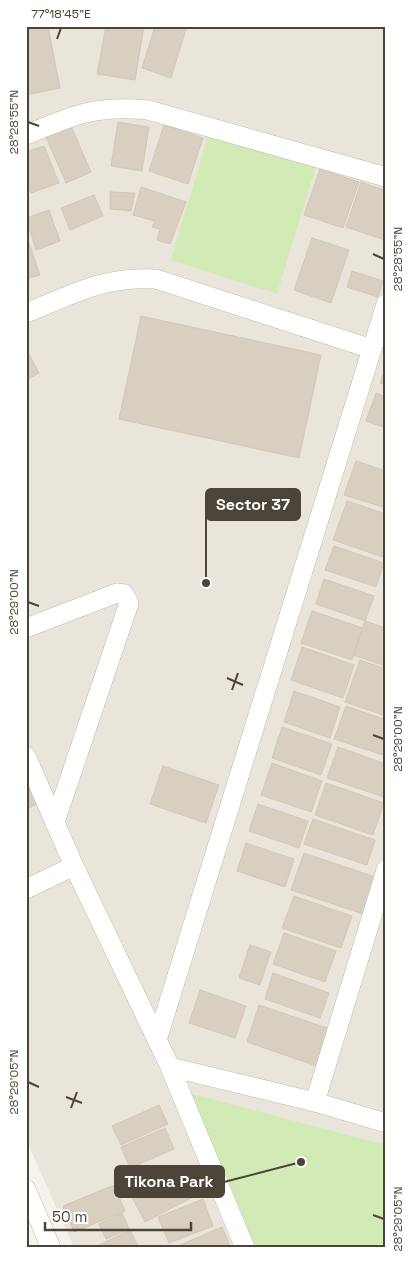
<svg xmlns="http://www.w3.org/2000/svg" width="412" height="1274" viewBox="0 0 412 1274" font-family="'Space Grotesk',sans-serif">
<rect width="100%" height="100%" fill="#f6f3ec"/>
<polygon fill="#eae5da" points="26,26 386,26 386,1248 74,1248 26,1139"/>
<g fill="#d2eab5">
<polygon points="209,133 317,163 277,294 171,260"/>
<polygon points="185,1092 386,1145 386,1248 253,1248"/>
</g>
<g fill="#d8cfc1" stroke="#d3c7b4">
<polygon points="26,26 48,26 60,88 26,95"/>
<polygon points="106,26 144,26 135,80 97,74"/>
<polygon points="155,26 187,26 171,78 142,68"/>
<polygon points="118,122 149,127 142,171 111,166"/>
<polygon points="164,125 203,138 188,184 149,171"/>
<polygon points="71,126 91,172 66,183 46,137"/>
<polygon points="44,146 59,183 31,193 26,180 26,152"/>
<polygon points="320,169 359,182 343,228 304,215"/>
<polygon points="361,182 386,191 385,240 346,227"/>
<polygon points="141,187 186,202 170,244 157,240 160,229 152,227 155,221 133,215"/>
<polygon points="110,192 135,193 131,211 110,209"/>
<polygon points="94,195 103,216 70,230 61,208"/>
<polygon points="49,210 60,241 36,250 26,218"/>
<polygon points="26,234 40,275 26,279"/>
<polygon points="312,238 349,250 331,303 294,290"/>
<polygon points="352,271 383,281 378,297 347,287"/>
<polygon points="141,316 321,355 299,458 119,419"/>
<polygon points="26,349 39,373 26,380"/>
<polygon points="386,367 386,385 380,383"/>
<polygon points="376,393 386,397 386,428 366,421"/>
<polygon points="356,461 386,471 386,508 344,495"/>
<polygon points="347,501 386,514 386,558 333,540"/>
<polygon points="334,546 384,563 376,587 325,570"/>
<polygon points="324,579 374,596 365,621 316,604"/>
<polygon points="312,611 363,628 352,660 301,643"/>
<polygon points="365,621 386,628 386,666 353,655"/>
<polygon points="302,647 354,665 343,698 291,680"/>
<polygon points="360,660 386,669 386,716 345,702"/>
<polygon points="294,691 340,707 330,738 284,722"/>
<polygon points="346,706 386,720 386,756 334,739"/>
<polygon points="282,727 332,744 321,775 272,758"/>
<polygon points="338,747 386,764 384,797 327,778"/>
<polygon points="272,763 322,781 311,812 261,795"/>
<polygon points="163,766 219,785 206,823 150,804"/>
<polygon points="26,782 37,804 26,809"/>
<polygon points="326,783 384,803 373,835 315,815"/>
<polygon points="258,804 308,821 299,848 249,831"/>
<polygon points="313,819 375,840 367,865 304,844"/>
<polygon points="246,843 294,859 285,887 237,871"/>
<polygon points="304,853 375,877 363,914 291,890"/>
<polygon points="294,896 352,916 341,948 282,928"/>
<polygon points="284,933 336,951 325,982 273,964"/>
<polygon points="250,945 271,952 260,985 239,978"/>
<polygon points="273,973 329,993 320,1018 265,999"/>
<polygon points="200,990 246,1006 235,1038 189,1023"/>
<polygon points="259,1005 330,1029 317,1066 247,1042"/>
<polygon points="159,1105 168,1124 121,1145 112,1126"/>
<polygon points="165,1128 174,1149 130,1168 121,1147"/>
<polygon points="181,1169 195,1196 145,1222 131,1195"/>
<polygon points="114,1185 125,1211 74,1232 63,1206"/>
<polygon points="203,1199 213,1226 169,1243 158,1217"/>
<polygon points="122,1213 129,1229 106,1239 99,1224"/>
<polygon points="222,1227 231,1248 179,1248 178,1246"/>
<polygon points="130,1230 139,1248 93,1248"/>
</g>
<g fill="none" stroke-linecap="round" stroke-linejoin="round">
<g stroke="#c2bbae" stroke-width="20">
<g id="street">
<path d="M26,135c48,-20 69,-30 122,-25l238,67"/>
<path d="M26,313c47,-19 78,-37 130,-34l216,70"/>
<polyline points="26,628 117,593 124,594 129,603 55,822"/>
<polyline points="26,756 74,866 170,1067 245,1248"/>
<polyline points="26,889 74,866"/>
<polyline points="157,1040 386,304"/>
<polyline points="170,1067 315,1102 386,1123"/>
<polyline points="315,1102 386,870"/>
<polyline points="26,1189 51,1248"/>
</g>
</g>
<use href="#street" stroke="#fff" stroke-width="19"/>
</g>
<path fill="none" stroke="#4b4439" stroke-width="2" d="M57,39l4,-11M28,122l11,4M373,254l11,5M28,602l11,4M227,678l16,7M232,690l6,-17M373,735l11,4M28,1082l11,5M66,1097l16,6M71,1108l6,-16M373,1215l11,4"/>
<path fill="none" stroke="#4b4439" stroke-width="2" d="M206 583L206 505M301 1162L224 1182"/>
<g fill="#4b4439" stroke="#fff" stroke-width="2">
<circle cx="206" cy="583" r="5"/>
<circle cx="301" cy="1162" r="5"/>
</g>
<g fill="#4b4439" stroke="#4b4439" stroke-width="2">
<rect x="206" y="489" width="94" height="31" rx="5"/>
<rect x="115" y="1166" width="109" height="31" rx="5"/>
</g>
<g font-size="16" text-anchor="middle" font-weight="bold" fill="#fff">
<text x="253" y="510">Sector 37</text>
<text x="169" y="1187">Tikona Park</text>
</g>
<rect width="412" height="1274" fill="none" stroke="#ffffff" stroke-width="55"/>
<path d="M45 1222v8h146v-8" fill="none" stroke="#4b4439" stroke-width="2.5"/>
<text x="52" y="1222" font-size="15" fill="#4b4439" stroke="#ffffff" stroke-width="4" paint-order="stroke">50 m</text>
<rect x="28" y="28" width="356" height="1218" fill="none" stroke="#4b4439" stroke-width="2"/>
<g font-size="12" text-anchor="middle" fill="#4b4439">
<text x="61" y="18">77°18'45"E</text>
<text transform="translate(14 122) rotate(-90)" y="4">28°28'55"N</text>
<text transform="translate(398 259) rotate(-90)" y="4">28°28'55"N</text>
<text transform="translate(14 602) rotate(-90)" y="4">28°29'00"N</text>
<text transform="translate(398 739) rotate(-90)" y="4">28°29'00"N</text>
<text transform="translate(14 1082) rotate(-90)" y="4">28°29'05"N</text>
<text transform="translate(398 1219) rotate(-90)" y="4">28°29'05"N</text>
</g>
</svg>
